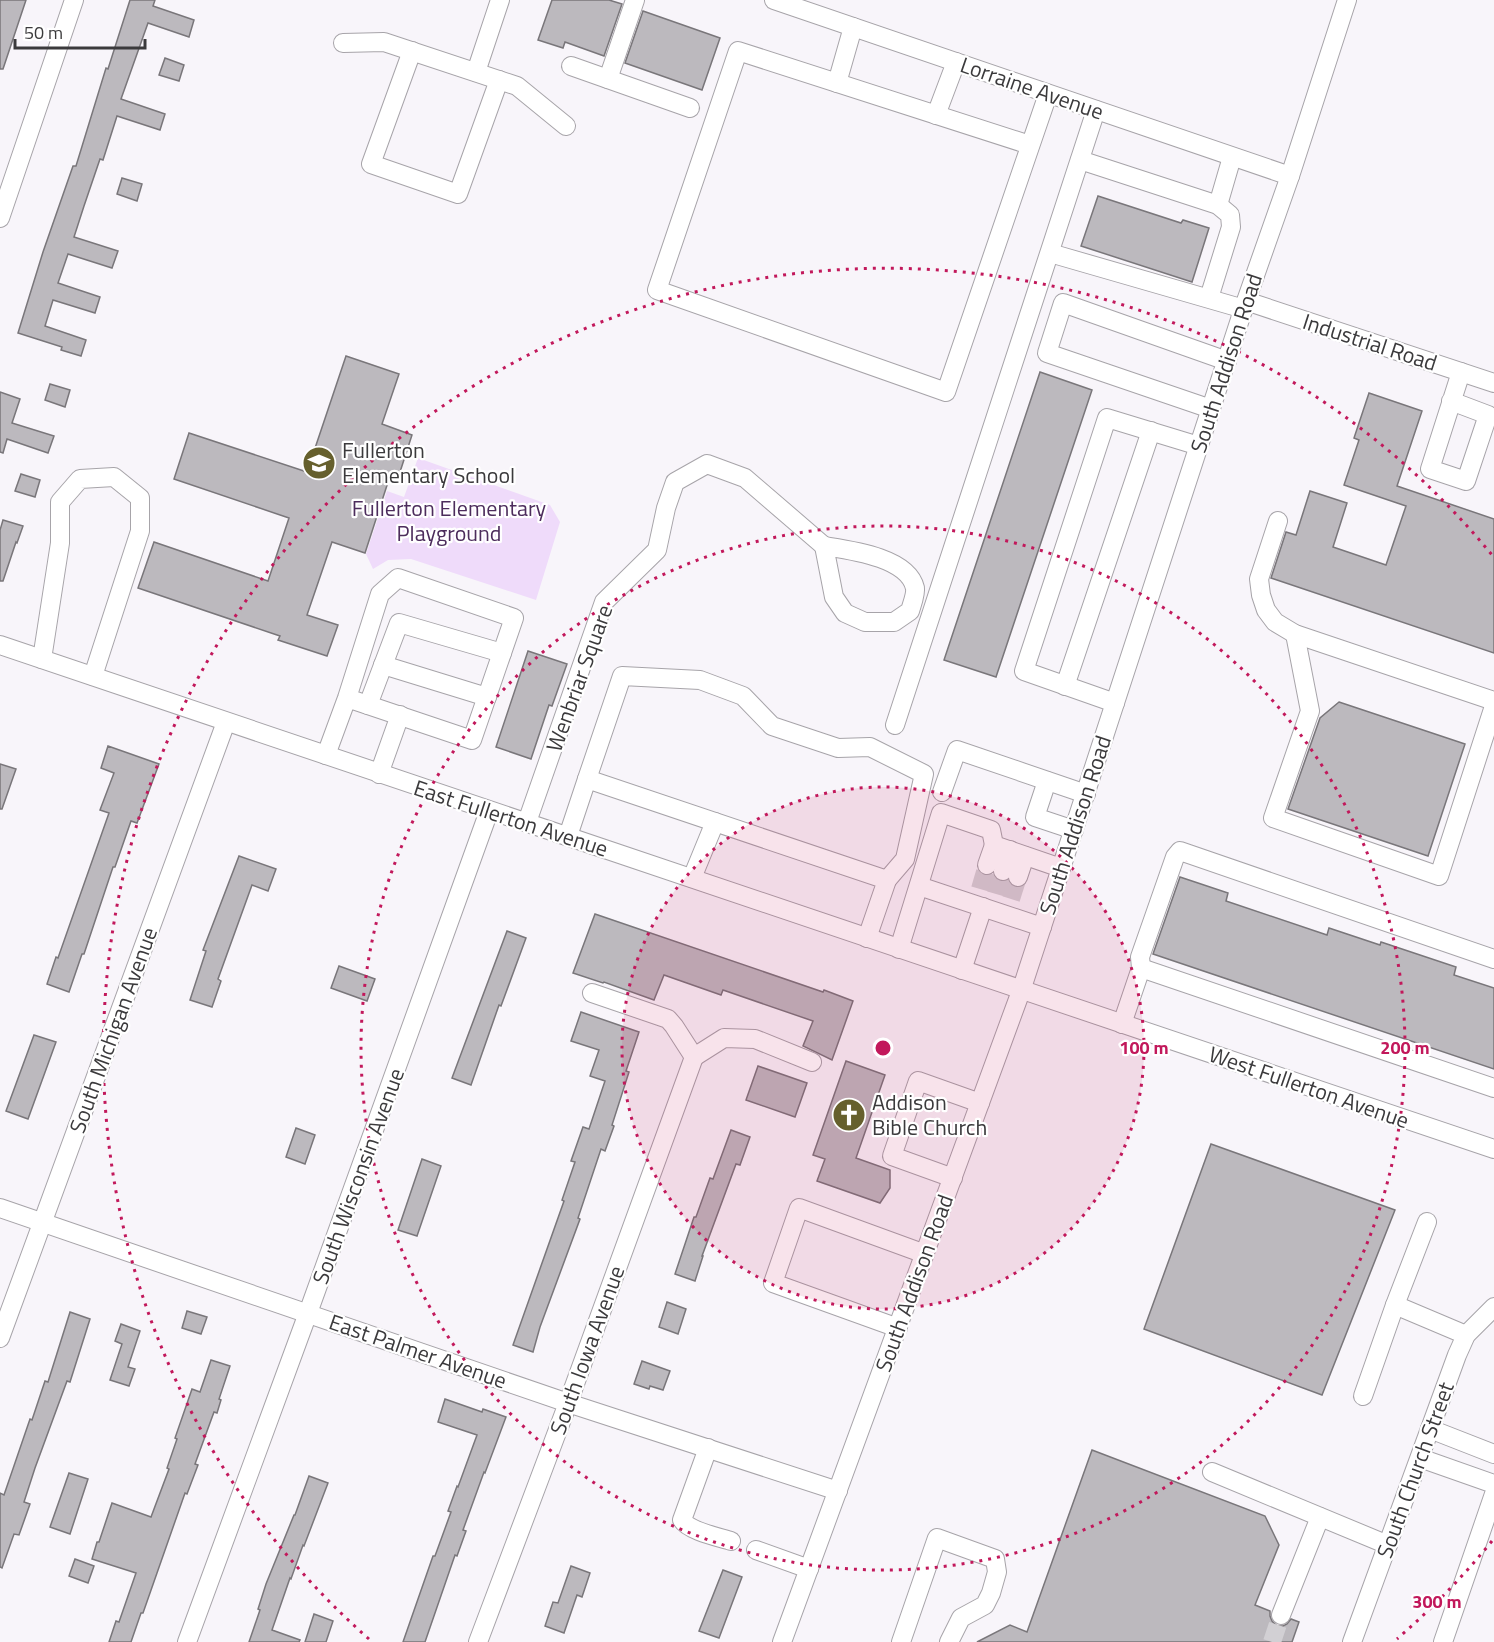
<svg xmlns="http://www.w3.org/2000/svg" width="1494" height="1642" viewBox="0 0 1494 1642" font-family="'Titillium Web',sans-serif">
<rect width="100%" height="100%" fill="#f8f5fa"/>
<polygon fill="#efdbfa" points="418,458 550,505 560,522 536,600 411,559 388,560 373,569 366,554 387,491 404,497"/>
<g fill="#bcb9be" stroke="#79767a" stroke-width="1.5">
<polygon points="0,0 26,0 3,69 0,69"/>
<polygon points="130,0 155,0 153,6 194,20 189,37 148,23 121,99 165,114 160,130 117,116 103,160 100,159 84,206 74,237 118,251 112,268 68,254 58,283 100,297 95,313 53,300 45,326 86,340 81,356 61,350 62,347 18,333 43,252 73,166 76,166 106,68 108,69"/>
<polygon points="552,0 609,0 622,4 604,56 565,42 563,48 538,40"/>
<polygon points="643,11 720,38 702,90 625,63"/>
<polygon points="165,58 184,65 179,81 159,75"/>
<polygon points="122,178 142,184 137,201 117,194"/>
<polygon points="1098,196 1181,223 1183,220 1209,228 1192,282 1081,246"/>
<polygon points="346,356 399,374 382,424 412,435 399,475 391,473 365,553 332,542 307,615 338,625 327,656 278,640 280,636 138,588 154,542 268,581 289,518 174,479 189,433 307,472"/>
<polygon points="1040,372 1092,390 996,677 944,660"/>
<polygon points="50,384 70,390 65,407 45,400"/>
<polygon points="0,392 20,399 12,423 54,436 48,453 7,439 3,453 0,452"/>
<polygon points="1369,393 1422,411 1397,486 1494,519 1494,653 1271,578 1286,532 1296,535 1310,491 1347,503 1333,547 1386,565 1406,506 1344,485 1359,440 1354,438"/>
<polygon points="21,474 40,480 35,497 15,491"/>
<polygon points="3,520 23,526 17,543 16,542 3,581 0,581 0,530"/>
<polygon points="528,651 567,664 552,706 549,705 531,759 496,747"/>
<polygon points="1339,702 1465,744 1428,856 1288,809 1320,718"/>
<polygon points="108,746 159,764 137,823 131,821 115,867 113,867 84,954 82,954 69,992 47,984 56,957 58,958 109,813 100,810 114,773 101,768"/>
<polygon points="0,764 16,769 2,809 0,809"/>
<polygon points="239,856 276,869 268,891 252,885 218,979 221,981 212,1007 190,1000 206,951 203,950"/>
<polygon points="1180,877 1228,893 1226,901 1327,935 1329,928 1380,945 1381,942 1456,967 1454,975 1494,988 1494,1069 1153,954"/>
<polygon points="595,914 823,992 824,990 853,1001 832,1060 803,1046 813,1021 723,990 721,995 664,975 654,1000 604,982 603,983 573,973"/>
<polygon points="507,931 526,938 501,1006 499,1005 471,1085 452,1078"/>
<polygon points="339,966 375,979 367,1001 331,988"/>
<polygon points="581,1012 639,1032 626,1071 629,1072 612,1125 614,1126 605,1151 601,1149 578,1218 580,1219 540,1327 533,1352 513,1345 564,1201 562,1200 575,1162 571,1161 583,1127 589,1129 605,1081 590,1076 599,1050 571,1041"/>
<polygon points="34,1035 56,1042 28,1119 6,1111"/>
<polygon points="846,1061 885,1075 856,1158 890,1170 890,1188 880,1203 817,1181 825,1159 813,1155"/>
<polygon points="758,1066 807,1083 795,1117 746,1100"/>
<polygon points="296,1128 315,1135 305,1164 286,1157"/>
<polygon points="731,1130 750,1137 740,1165 736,1164 702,1256 703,1256 695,1281 675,1274 694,1217 696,1217 710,1178 713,1179"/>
<polygon points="1211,1144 1395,1210 1322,1395 1144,1329"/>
<polygon points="422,1159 441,1166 417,1236 398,1230"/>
<polygon points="667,1302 686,1309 678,1334 659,1327"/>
<polygon points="187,1311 207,1317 201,1334 182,1328"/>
<polygon points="70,1312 90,1319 70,1382 67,1381 35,1468 24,1502 30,1504 19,1535 14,1534 2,1568 0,1567 0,1493 4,1495 30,1419 32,1420 45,1381 48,1382"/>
<polygon points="121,1324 140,1331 128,1367 135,1369 129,1386 110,1380 122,1344 115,1341"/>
<polygon points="211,1360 230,1366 219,1399 221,1400 217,1413 214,1412 195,1464 198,1465 187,1494 185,1493 143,1613 141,1613 131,1642 109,1642 116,1621 119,1622 136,1573 92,1559 97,1542 99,1542 112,1503 151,1517 169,1469 167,1468 177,1439 175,1438 192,1389 200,1392"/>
<polygon points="642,1361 670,1371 663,1390 650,1386 649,1389 634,1384"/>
<polygon points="445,1399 482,1412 483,1409 506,1417 485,1473 484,1472 463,1530 466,1531 457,1556 455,1555 425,1642 403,1642 433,1556 435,1556 451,1512 448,1511 457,1486 458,1487 477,1435 438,1422"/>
<polygon points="1092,1450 1265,1516 1279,1545 1255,1605 1270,1611 1270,1616 1272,1621 1277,1626 1283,1626 1287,1624 1291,1619 1299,1622 1292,1642 977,1642 1010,1625 1027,1632"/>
<polygon points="69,1473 88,1479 70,1534 50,1527"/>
<polygon points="309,1476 328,1483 304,1546 303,1545 291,1579 290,1578 272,1630 300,1640 299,1642 249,1642 260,1610 258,1609 266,1584 294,1515 295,1515"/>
<polygon points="75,1559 94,1566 88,1583 69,1576"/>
<polygon points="571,1566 590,1573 582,1597 577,1595 564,1633 545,1626 553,1602 558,1603"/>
<polygon points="723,1570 742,1577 719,1638 699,1631"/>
<polygon points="314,1614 333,1621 326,1642 305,1642"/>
</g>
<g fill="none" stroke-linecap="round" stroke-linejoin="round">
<g stroke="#d2d0d4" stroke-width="18" stroke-dasharray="18 9" stroke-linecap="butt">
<polyline points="980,889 987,865"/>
<polyline points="996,894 1003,871"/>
<polyline points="1011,899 1018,877"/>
<polyline points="1272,1642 1281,1615"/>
</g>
<g stroke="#a7a4a9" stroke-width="20">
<g id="minor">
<polyline points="774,0 1290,176"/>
<polyline points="343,43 384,42 517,86 566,126"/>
<polyline points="412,51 371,164 458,194 499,80"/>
<polyline points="571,66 690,108"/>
<polyline points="476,72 500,0"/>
<polyline points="608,79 635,0"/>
<polyline points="837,83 853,27"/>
<polyline points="936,115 956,62"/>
<polyline points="1030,145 738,51 657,290 946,392 1048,94"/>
<polyline points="1080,160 1218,205 1230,215 1231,227 1209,298"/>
<polyline points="1218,205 1232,157"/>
<polyline points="0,218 74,0"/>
<polyline points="1050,253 1244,309"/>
<polyline points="1246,301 1494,383"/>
<polyline points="1451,401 1488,415 1466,481 1430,469 1461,372"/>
<polyline points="1211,409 1047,353 1063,303 1227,361"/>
<polyline points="1278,521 1259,579 1261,595 1266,610 1275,622 1295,634 1494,701"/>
<path d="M824,546c25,4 84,11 91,42 1,6 -3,16 -5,23l-16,11h-29l-20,-9 -11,-16z"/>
<polyline points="1295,634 1310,711 1273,818 1439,876 1494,706"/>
<polyline points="0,645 1494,1149"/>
<polyline points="42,659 60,543 60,502 80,479 114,477 140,498 140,531 93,676"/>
<polyline points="383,665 487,697"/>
<polyline points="1065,686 1151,431"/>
<polyline points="1115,703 1024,671 1107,418 1199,446"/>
<polyline points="368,705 399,623 502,653"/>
<polyline points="895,725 1096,110"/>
<polyline points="326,755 347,698 380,594 398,578 514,618 472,740 347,698"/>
<polyline points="379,774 400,715"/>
<polyline points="587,779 622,676 700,680 743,696 772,726 838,748 870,747 924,774 905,859 887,880"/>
<polyline points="1047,781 1035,817 1074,830"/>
<polyline points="942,792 957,750 1086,794"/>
<polyline points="527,822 604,602 657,550 666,508 675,482 707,464 745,478 824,546"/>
<polyline points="568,836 587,779 887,880 867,938"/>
<polyline points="987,865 994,845"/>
<polyline points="1003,871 1010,850"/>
<polyline points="1018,877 1025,856"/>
<polyline points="692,878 715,822"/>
<polyline points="919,886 1042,927"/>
<polyline points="899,949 941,813 991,830 994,845 1061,868"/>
<polyline points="1141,968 1494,1088"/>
<polyline points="962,970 983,907"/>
<polyline points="592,993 668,1019 674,1026 694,1057"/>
<polyline points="1122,1024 1141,968 1140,957 1175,857 1180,851 1494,959"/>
<polyline points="694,1057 724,1038 755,1039 812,1062"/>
<polyline points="953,1178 892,1156 918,1081 980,1103"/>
<polyline points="0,1208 568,1403 838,1491"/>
<polyline points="1395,1305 1427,1222"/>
<polyline points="898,1328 773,1283 799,1208 925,1254"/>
<polyline points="0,1338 226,722"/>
<polyline points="1363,1396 1395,1305 1466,1335"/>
<polyline points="1430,1429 1494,1454"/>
<path d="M708,1448l-26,72c7,11 36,17 49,21"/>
<polyline points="1420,1458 1494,1484"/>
<polyline points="1212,1472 1388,1545"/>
<polyline points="756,1550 809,1569"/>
<polyline points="1281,1615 1320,1517"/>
<polyline points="187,1642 308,1313 489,811"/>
<polyline points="478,1642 568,1403 694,1057"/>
<polyline points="782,1642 1021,991 1246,301 1290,176 1347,0"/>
<polyline points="901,1642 937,1538 995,1559 997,1572 991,1593 985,1605 961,1618 949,1642"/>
<polyline points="1352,1642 1457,1355 1466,1335 1494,1307"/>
<polyline points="1443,1642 1494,1494"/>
</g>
</g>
<use href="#minor" stroke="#fff" stroke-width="18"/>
</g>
<circle cx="883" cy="1048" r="261" fill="#c2185b" fill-opacity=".12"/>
<g fill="none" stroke="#c2185b" stroke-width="3" stroke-dasharray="3 6">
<circle cx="883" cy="1048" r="261"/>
<circle cx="883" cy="1048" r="522"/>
<path d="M1492 1541A783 783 0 0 1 1397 1639M369 1639A783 783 0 1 1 1492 555"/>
</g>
<defs>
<g id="school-disc" transform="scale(1.725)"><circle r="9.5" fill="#66602d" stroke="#fff"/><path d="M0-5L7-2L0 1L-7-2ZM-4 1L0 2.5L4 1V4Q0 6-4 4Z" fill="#fff"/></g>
<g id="church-disc" transform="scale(1.725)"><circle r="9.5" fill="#66602d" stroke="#fff"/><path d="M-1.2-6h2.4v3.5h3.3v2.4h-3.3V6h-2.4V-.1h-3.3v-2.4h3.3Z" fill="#fff"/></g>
</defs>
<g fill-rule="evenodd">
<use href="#school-disc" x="319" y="463"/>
<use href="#church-disc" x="849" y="1115"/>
</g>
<g text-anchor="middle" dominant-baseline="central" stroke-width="4.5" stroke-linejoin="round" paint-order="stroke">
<g font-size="22" fill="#3b3a3c" stroke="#fff">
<text transform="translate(1032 88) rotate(19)">Lorraine Avenue</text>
<text transform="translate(1370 342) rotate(18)">Industrial Road</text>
<text transform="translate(1226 363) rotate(-72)">South Addison Road</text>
<text transform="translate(579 678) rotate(-70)">Wenbriar Square</text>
<text transform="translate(511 818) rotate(18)">East Fullerton Avenue</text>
<text transform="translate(1075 825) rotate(-72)">South Addison Road</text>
<text transform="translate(113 1030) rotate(-70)">South Michigan Avenue</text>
<text transform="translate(1309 1087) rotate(19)">West Fullerton Avenue</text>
<text transform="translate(358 1176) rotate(-70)">South Wisconsin Avenue</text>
<text transform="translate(914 1283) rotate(-70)">South Addison Road</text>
<text transform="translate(587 1350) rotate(-70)">South Iowa Avenue</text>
<text transform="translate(418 1351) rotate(19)">East Palmer Avenue</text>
<text transform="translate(1415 1470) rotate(-70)">South Church Street</text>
</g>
<g font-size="22" fill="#3b3a3c" stroke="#fff" text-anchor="start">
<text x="342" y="450">Fullerton<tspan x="342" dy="25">Elementary School</tspan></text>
<text x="872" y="1102">Addison<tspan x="872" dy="25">Bible Church</tspan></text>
</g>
<g font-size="22" fill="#4c2c5c" stroke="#fff">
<text x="449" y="508">Fullerton Elementary<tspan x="449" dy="25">Playground</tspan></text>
</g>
</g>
<circle cx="883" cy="1048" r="9" fill="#c2185b" stroke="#fff" stroke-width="3"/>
<g font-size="18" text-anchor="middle" font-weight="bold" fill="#c2185b" stroke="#fff" stroke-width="4.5" stroke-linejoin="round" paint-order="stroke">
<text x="1144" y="1054">100 m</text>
<text x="1405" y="1054">200 m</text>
<text x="1437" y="1608">300 m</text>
</g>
<path d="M15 39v9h130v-9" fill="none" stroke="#3b3a3c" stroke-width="3"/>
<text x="24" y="39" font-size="18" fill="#3b3a3c" stroke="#ffffff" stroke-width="4.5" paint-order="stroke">50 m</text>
</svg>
